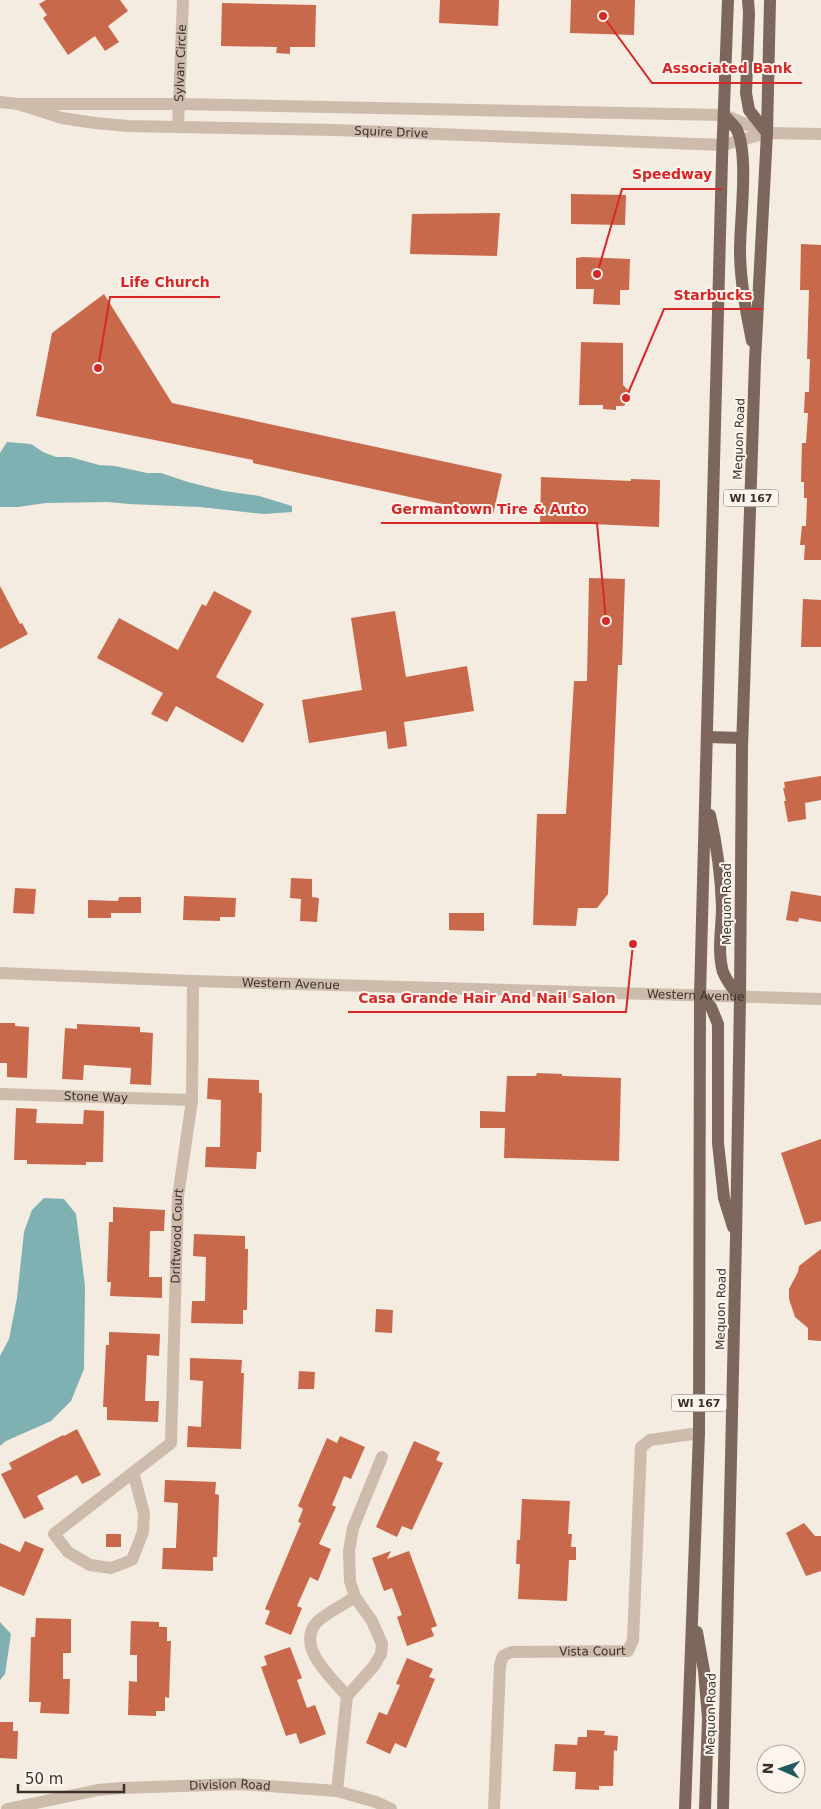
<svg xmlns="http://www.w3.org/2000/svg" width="821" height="1809" viewBox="0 0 821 1809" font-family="'DejaVu Sans',sans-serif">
<rect width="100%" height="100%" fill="#f4ebe1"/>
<g fill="#7fb0b2">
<polygon points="7,442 31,444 43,452 56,457 70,457 99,465 115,466 147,473 161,473 188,482 224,491 259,496 292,506 292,512 264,514 200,507 129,504 108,502 46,503 18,507 0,507 0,453"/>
<polygon points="44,1198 64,1199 76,1214 85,1286 84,1369 71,1401 51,1421 6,1441 0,1446 0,1356 9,1339 17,1298 24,1232 32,1210"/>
<polygon points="0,1622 11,1634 5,1674 0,1680"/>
</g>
<g fill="#c8694b">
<polygon points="46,0 120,0 128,11 108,26 119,42 105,51 95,36 68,55 43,18 47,15 39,4"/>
<polygon points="440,0 499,0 498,26 439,23"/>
<polygon points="571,0 635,0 634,35 570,33"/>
<polygon points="222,3 316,5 315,47 290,47 290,54 276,53 277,47 221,46"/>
<polygon points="571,194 626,195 625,225 571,224"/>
<polygon points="500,213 497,256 410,254 412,214"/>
<polygon points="801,244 821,245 821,560 804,560 805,545 800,545 802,526 806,526 807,498 804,498 804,482 801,482 802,443 806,443 808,413 804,413 805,392 809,392 810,359 807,359 809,290 800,290"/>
<polygon points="583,257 630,259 629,290 620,290 620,305 593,304 594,289 576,289 576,258"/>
<polygon points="104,294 172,403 502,474 493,515 253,463 253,460 36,416 52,333"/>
<polygon points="581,342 623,343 623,385 630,392 629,400 624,406 616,406 616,410 603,409 603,405 579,405"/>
<polygon points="541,477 631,481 631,479 660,480 659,527 569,523 569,524 540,524"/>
<polygon points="589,578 625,579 622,665 618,665 608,894 597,908 578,908 576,926 533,925 537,814 566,814 574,681 587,681"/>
<polygon points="0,586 20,624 22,623 28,634 0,649"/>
<polygon points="214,591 252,611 216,677 264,704 243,743 176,706 167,722 151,714 163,693 97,658 119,618 178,650 202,604 206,606"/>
<polygon points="803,599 821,600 821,647 801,647"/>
<polygon points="395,611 406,677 467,666 474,711 404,722 407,746 388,749 386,731 309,743 302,700 362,690 351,618"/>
<polygon points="821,776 821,800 805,803 806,819 788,822 784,801 786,801 783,788 785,788 784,782"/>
<polygon points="291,878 312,879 312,897 319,898 317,922 300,921 301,899 290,898"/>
<polygon points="15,888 36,889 34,914 13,913"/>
<polygon points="791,891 821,896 821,922 799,918 798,922 786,920"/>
<polygon points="184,896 236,898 235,917 220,917 220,921 183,920"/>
<polygon points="119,897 141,897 141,913 111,913 111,918 88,918 88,900 118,901"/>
<polygon points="449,913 484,913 484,931 449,930"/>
<polygon points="0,1023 15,1023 15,1026 29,1027 27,1078 7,1077 7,1063 0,1063"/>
<polygon points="77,1024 140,1027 140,1032 153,1033 151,1085 130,1084 131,1068 84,1065 83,1080 62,1079 65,1028 77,1029"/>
<polygon points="537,1073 562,1074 562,1076 621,1078 619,1161 504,1158 505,1128 480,1128 480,1111 505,1112 507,1076 536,1076"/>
<polygon points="208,1078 259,1080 259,1093 262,1093 261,1152 257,1152 256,1169 205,1167 206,1147 220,1147 221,1100 207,1099"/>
<polygon points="16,1108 37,1109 36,1123 83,1124 84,1110 104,1111 103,1162 86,1162 86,1165 27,1164 27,1160 14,1160"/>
<polygon points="821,1139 821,1221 805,1225 781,1153"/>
<polygon points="113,1207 165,1210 164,1231 150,1231 149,1277 162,1277 162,1298 110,1296 111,1282 107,1282 109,1222 113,1222"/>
<polygon points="194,1234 245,1236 245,1249 248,1249 247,1310 243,1310 243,1324 191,1323 192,1301 205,1301 206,1257 193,1256"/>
<polygon points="821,1249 821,1341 808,1340 808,1328 795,1317 789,1299 789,1289 798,1272 799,1266"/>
<polygon points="376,1309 393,1310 392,1333 375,1332"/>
<polygon points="109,1332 160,1334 159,1356 147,1355 145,1401 159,1401 158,1422 107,1420 107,1407 103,1407 106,1345 109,1345"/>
<polygon points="190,1358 242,1360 241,1373 244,1373 241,1449 187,1447 188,1426 201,1427 203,1381 190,1380"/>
<polygon points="299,1371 315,1372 314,1389 298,1389"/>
<polygon points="77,1429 101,1475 82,1484 77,1475 37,1496 44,1509 24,1519 1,1474 12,1469 9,1463 63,1435 64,1436"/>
<polygon points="340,1436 365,1447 351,1479 344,1476 332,1505 336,1507 319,1544 331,1549 318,1581 310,1577 297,1606 302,1608 291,1635 265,1624 270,1611 265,1609 301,1523 298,1522 303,1509 298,1506 327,1438 337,1443"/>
<polygon points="414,1441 440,1452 436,1460 443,1463 412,1530 402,1526 397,1537 376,1527"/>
<polygon points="165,1480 216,1482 215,1494 219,1495 217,1557 213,1557 213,1571 162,1569 163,1548 176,1548 178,1503 164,1502"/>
<polygon points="522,1499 570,1501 568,1534 572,1534 571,1547 576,1547 576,1560 569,1560 567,1601 518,1599 520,1564 516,1564 517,1540 520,1540"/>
<polygon points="804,1523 815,1536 821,1536 821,1571 806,1576 786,1533"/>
<rect x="106" y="1534" width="15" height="13"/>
<polygon points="25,1541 44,1549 24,1596 0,1586 0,1543 20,1552"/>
<polygon points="391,1551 387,1559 409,1551 437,1626 431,1628 434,1636 407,1646 397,1617 402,1615 392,1588 384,1591 372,1558"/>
<polygon points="36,1618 71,1619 71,1653 63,1653 63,1679 70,1679 69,1714 40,1713 41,1702 29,1702 31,1637 35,1637"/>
<polygon points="131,1621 159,1622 159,1627 167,1627 167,1641 171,1641 169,1698 165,1697 165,1711 156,1711 156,1716 128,1715 129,1681 137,1682 137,1655 130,1655"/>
<polygon points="290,1647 302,1678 297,1680 307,1708 315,1705 326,1734 300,1744 296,1733 286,1736 261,1667 267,1665 264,1656"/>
<polygon points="407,1658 433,1669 429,1677 435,1679 406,1748 395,1743 390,1754 366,1743 379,1712 387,1715 400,1685 396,1684"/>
<polygon points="0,1722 13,1722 13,1731 18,1731 17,1759 0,1758"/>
<polygon points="587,1730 605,1731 604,1735 618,1736 617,1751 614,1750 613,1786 599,1786 599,1790 575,1789 576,1772 553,1771 555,1744 577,1745 578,1737 587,1737"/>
</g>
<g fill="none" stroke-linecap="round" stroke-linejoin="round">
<g stroke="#cdbbac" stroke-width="12">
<polyline points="0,102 18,104 179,104 724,115 767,133"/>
<path id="s1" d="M18,104l44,14 33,5 33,3 207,4 388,15 44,-12 54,1"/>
<path id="s2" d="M178,127l5,-127"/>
<path id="s3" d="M0,973l193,8 628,18"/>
<path id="s4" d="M0,1094l192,6"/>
<path id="s5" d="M133,1472l11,41 -1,19 -11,28 -21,8 -21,-3 -22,-13 -14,-18 117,-91 7,-246 14,-97 1,-119"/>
<path d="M347,1696c-15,-18 -51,-48 -31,-73 8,-9 29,-19 39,-26"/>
<polyline points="337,1791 347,1696 374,1666 381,1654 382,1644 372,1621 355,1597 350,1581 349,1551 353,1528 382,1457"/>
<path id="s6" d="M7,1809l91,-19 24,-2 118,-4 97,7 39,11 15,7"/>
<path id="s7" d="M494,1809l6,-144 3,-9 8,-4 117,-1 5,-11 8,-193 9,-7 49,-7"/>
</g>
<g stroke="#7d675c" stroke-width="12">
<polyline points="748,0 749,13 746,93 749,110 767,133"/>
<path d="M724,115c4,5 10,10 13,15 12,26 3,90 3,120 0,30 6,61 12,91"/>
<polyline points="707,737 742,738"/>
<path d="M710,815c7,31 11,61 12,92 0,21 -5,44 1,65 4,10 10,17 17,25"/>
<polyline points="700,996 711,1007 718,1024 718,1143 724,1198 733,1227"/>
<polyline points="697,1632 704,1671 708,1718 705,1809"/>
<polyline points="685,1809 699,1433 700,996 722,159 728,0"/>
<polyline points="723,1809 736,1239 740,997 742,748 755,361 767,133 770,0"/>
</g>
</g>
<g text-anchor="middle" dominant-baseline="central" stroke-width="4" stroke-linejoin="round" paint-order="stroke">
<g fill="#fbf5ee" stroke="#756b66" stroke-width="1">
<rect x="723.5" y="489.5" width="55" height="17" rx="4"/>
<rect x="671.5" y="1394.5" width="55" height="17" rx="4"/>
</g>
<g font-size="11" font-weight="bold" fill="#3b302b">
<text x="751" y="498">WI 167</text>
<text x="699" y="1403">WI 167</text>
</g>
<g font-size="12" fill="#3b302b" stroke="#fbf5ee">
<text stroke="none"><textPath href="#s2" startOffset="64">Sylvan Circle</textPath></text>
<text stroke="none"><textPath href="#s1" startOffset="376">Squire Drive</textPath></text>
<text transform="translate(739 439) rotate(-88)">Mequon Road</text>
<text transform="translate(727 904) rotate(-90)">Mequon Road</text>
<text stroke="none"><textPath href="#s3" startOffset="291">Western Avenue</textPath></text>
<text stroke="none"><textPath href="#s3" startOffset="696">Western Avenue</textPath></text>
<text stroke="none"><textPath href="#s4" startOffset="96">Stone Way</textPath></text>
<text stroke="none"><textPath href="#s5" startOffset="539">Driftwood Court</textPath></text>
<text transform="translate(721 1309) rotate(-89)">Mequon Road</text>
<text stroke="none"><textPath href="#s7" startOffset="244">Vista Court</textPath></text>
<text transform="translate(711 1714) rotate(-89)">Mequon Road</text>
<text stroke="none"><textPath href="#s6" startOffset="225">Division Road</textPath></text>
</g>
</g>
<path fill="none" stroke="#d62828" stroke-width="2" d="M603 16L652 83H802M597 274L622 189H722M98 368L110 297H220M626 398L664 309H763M606 621L597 523H381M633 944L626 1012H348"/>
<g fill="#d62828" stroke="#fbf5ee" stroke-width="2">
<circle cx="603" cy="16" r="5"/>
<circle cx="597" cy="274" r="5"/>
<circle cx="98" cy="368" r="5"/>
<circle cx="626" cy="398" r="5"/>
<circle cx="606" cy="621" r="5"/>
<circle cx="633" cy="944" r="5"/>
</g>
<g font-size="14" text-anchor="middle" font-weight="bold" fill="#d62828" stroke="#fbf5ee" stroke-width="4" stroke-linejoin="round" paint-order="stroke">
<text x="727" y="73">Associated Bank</text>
<text x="672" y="179">Speedway</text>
<text x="165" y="287">Life Church</text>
<text x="713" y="300">Starbucks</text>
<text x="489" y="514">Germantown Tire &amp; Auto</text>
<text x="487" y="1003">Casa Grande Hair And Nail Salon</text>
</g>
<g transform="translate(781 1769) rotate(272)"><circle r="24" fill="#fbf5ee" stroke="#aea6a0"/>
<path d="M0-4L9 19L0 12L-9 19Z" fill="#1f5a5e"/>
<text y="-8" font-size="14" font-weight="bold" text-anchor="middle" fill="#3b302b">N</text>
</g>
<path d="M18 1784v8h106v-8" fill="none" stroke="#3b302b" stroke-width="2.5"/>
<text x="25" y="1784" font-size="15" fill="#3b302b" stroke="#fbf5ee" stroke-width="4" paint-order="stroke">50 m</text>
</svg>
